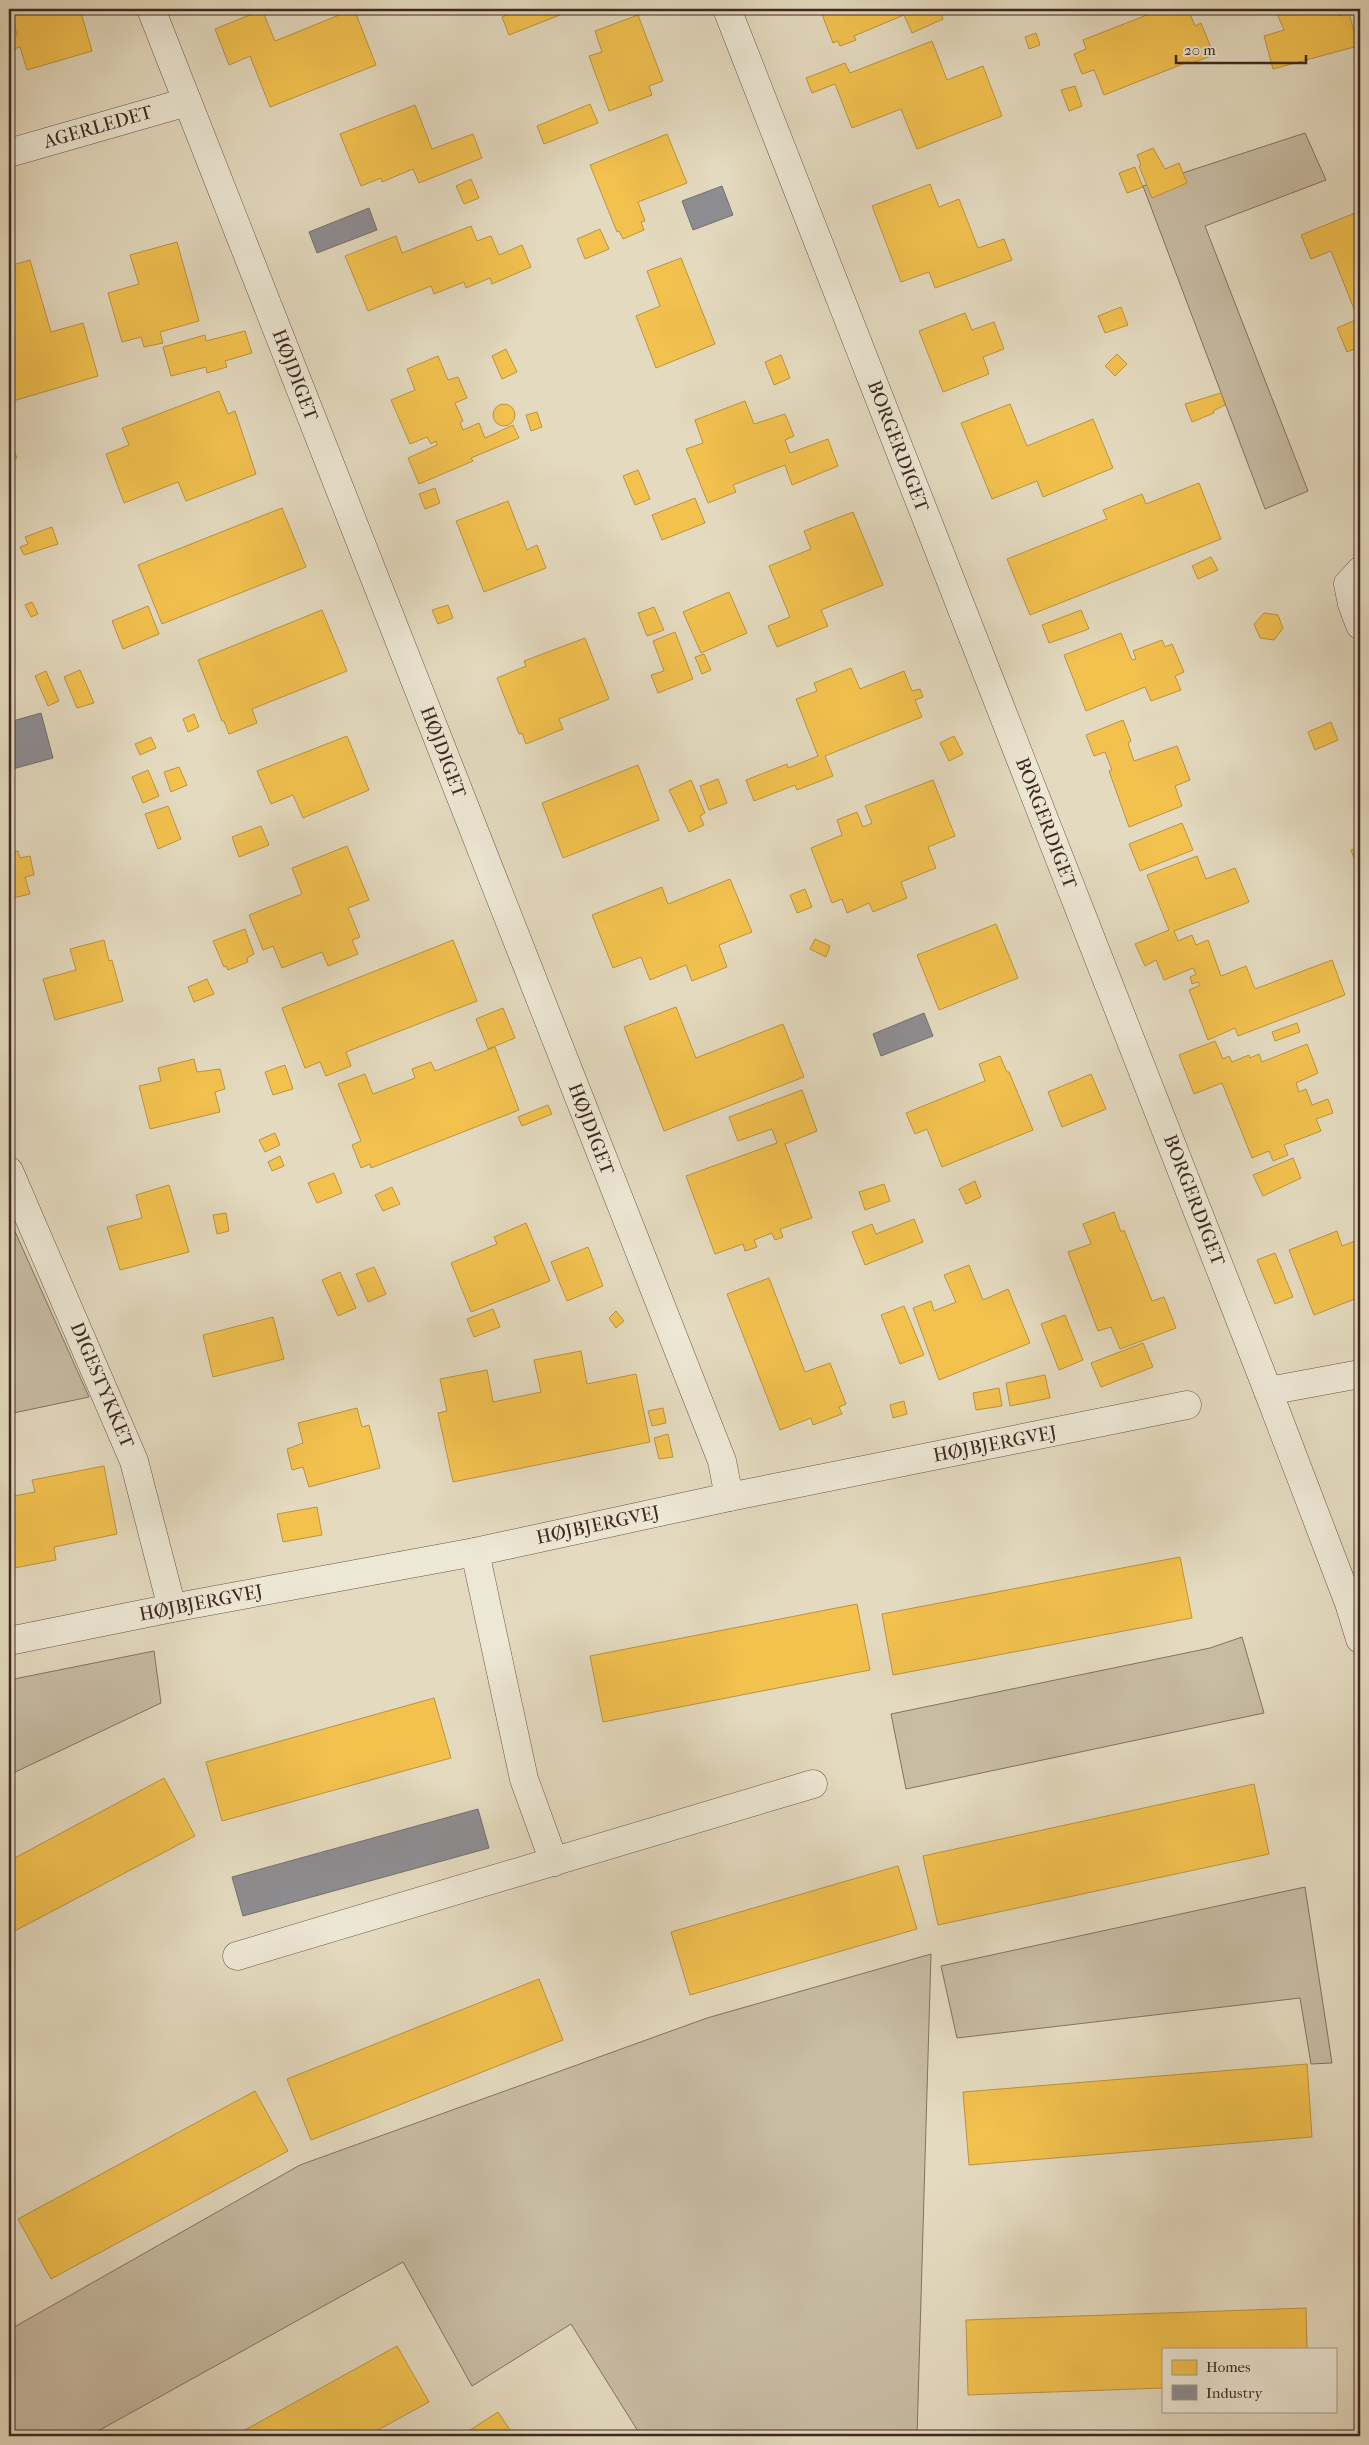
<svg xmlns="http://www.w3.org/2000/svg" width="1369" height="2445" viewBox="0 0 1369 2445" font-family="'IM FELL French Canon',serif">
<rect width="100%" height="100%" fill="#e4dabf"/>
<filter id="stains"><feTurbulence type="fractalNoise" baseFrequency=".004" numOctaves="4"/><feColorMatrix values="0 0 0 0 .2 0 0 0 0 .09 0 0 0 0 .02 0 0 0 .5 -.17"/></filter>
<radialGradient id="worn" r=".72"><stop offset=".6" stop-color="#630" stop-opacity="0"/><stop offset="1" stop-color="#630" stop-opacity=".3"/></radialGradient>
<g fill="#c8bca4" stroke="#847262">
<polygon points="1305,133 1326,180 1205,226 1308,491 1265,509 1143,186"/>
<polygon points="9,1218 89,1397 9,1414"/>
<polygon points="1242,1637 1264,1713 906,1789 891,1714 1210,1648"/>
<polygon points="154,1651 161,1703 9,1775 9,1680"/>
<polygon points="1305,1887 1332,2063 1311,2064 1300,1998 957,2038 941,1966"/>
<polygon points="931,1954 917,2436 641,2436 571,2324 472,2386 403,2262 89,2436 9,2436 9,2330 300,2165 707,2018"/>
</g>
<g fill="#f2c14e" stroke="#bc9340">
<polygon points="9,9 80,9 92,51 27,70 20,47 14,49 11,37 17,35 15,27 9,28"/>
<polygon points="354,9 376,65 270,107 250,56 229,65 215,29 262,10 275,41"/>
<polygon points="522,9 564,9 565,13 509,35 502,17"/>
<polygon points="820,9 939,9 943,19 912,33 904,15 854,36 856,40 840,46 838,41 833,43"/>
<polygon points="1162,9 1188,9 1195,26 1201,23 1214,55 1189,64 1188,62 1104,95 1094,70 1082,74 1074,54 1086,49 1083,40"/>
<polygon points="1275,9 1336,9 1339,16 1349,13 1358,46 1273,69 1264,36 1284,30"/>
<polygon points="638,15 663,81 649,86 652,95 609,111 589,56 602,52 595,31"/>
<polygon points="1036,33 1040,45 1029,49 1025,37"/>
<polygon points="932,41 947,80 983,66 1002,116 917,149 901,109 852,128 835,84 812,93 806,78 845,63 850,73"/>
<polygon points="1360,58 1360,77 1354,60"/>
<polygon points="1075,86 1082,106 1069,111 1061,90"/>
<polygon points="590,104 598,123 544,144 537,126"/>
<polygon points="415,105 432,149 473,134 482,158 419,183 413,169 382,182 381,178 361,186 340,134"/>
<polygon points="667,134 687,183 638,202 645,221 641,222 644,230 623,239 619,231 617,232 590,165"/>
<polygon points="1153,148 1165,169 1179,163 1187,183 1152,198 1139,166 1141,165 1137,155"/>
<polygon points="1135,167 1143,187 1127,193 1119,173"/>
<polygon points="471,179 479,198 464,204 456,186"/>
<polygon points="930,184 939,207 959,199 978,248 1004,239 1012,260 935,288 929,272 901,282 872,206"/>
<polygon points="1355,213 1360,226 1360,347 1347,352 1337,328 1358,319 1331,251 1311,259 1301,235"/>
<polygon points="471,226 477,241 491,236 499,255 522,245 531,267 492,284 490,278 466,288 464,282 434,294 431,286 368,311 345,256 396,236 402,253"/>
<polygon points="600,229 609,249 585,259 577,239"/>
<polygon points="177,242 199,321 160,332 163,343 144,347 141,337 122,342 108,293 139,284 130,255"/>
<polygon points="681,258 715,344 656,368 636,316 660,306 647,271"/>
<polygon points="30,260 51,332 83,323 98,376 13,401 9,387 9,266"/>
<polygon points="1121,307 1128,325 1105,333 1098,316"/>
<polygon points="965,313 972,330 994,322 1004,349 983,357 989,374 943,392 919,331"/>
<polygon points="245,331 252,353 225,361 227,367 207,373 206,367 171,376 163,347 205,335 206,341"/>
<polygon points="506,349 517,372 502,379 492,356"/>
<polygon points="1117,354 1127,364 1115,376 1105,366"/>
<polygon points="781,355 790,378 774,385 765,362"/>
<polygon points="438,356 448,380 458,377 467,398 455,403 463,421 460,423 463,430 479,423 485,438 513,425 519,438 471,458 473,461 419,484 408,458 437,445 436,441 431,444 427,437 410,444 391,400 415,390 407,369"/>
<polygon points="219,391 228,414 235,411 256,474 186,501 178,482 124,503 106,454 129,445 122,428"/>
<polygon points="1221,393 1225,405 1213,411 1214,413 1192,422 1185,404"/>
<polygon points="745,401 754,424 785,414 794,436 785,440 790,453 828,439 838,466 792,485 785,465 733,485 736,492 708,503 686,449 703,443 695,420"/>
<polygon points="1010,404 1027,446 1093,419 1113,468 1043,497 1037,481 992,499 961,423"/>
<circle cx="504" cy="415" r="11"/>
<polygon points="537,412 542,427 531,431 526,415"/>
<polygon points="9,437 17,458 9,461"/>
<polygon points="638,470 650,499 635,505 623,476"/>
<polygon points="1199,483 1221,539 1030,615 1007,559 1107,519 1103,510 1142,494 1146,504"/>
<polygon points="435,488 440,503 425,509 419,494"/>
<polygon points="695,498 705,523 662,540 652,515"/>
<polygon points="508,501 527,550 537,545 546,568 484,592 456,521"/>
<polygon points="282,508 306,567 162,624 138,565"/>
<polygon points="853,512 883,585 821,610 828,626 777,647 768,626 790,617 769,566 811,549 804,531"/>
<polygon points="52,527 58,544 24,555 20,547 28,544 25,537"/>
<polygon points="1211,557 1218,570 1198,579 1192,566"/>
<polygon points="729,592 747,633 701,653 683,612"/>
<polygon points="32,602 38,614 31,617 25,605"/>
<polygon points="448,605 453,618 438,624 432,610"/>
<polygon points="148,606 159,634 123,649 112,621"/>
<polygon points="654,607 664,630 647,636 638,613"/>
<polygon points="322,610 347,671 252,709 257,723 229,734 224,721 222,721 198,660"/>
<polygon points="1081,610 1089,629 1049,643 1042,625"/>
<polygon points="1264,613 1278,615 1283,628 1274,640 1260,638 1254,624"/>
<polygon points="675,632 693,679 658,693 651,675 664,671 653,641"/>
<polygon points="1121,633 1132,660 1136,659 1133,651 1162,640 1165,647 1172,644 1184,672 1175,676 1181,690 1151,701 1145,687 1086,711 1064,655"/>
<polygon points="585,638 609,699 559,719 563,729 526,744 522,733 519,734 497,678 526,666 524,661"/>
<polygon points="704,654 711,670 702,674 695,657"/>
<polygon points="851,668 860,689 904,671 912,691 920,689 923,697 915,700 922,717 825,756 833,776 797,790 795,785 754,801 746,780 787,764 788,768 818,756 796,699 817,691 814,683"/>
<polygon points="80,670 94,703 77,708 64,677"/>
<polygon points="46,671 59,701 48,706 35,676"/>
<polygon points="194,714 199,727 188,732 183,719"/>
<polygon points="1123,720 1131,741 1128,743 1134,761 1177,746 1190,780 1175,786 1182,806 1129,827 1109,771 1112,770 1105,752 1094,756 1086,735"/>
<polygon points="1331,722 1338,740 1315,750 1308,732"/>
<polygon points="347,736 369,790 303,818 293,795 271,804 257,771"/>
<polygon points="954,736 963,754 949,761 940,743"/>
<polygon points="151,737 156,748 140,755 135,744"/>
<polygon points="638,765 659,820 563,858 542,803"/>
<polygon points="179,767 187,785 171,792 164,772"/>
<polygon points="148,770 159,796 143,803 132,777"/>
<polygon points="718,779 727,803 709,810 700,786"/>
<polygon points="691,780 705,813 700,816 704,825 689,832 669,790"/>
<polygon points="933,780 955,836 928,847 936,868 901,882 907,898 873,912 869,903 847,913 842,899 832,903 811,848 842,835 837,820 857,812 863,827 872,823 865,806"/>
<polygon points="168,806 181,839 158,849 145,814"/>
<polygon points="1182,823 1193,850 1140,871 1129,844"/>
<polygon points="261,826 269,845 239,857 232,837"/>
<polygon points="9,836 13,852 18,851 20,858 30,856 34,875 25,877 30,894 9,899"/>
<polygon points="347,846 369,900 348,908 360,937 352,940 358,954 328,966 322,952 282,968 273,946 263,950 249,915 302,894 292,868"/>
<polygon points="1360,847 1360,874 1351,850"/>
<polygon points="1197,856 1206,879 1235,868 1249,902 1174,931 1178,941 1192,935 1196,945 1208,940 1221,976 1246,966 1255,989 1332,960 1345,995 1238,1036 1235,1028 1208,1040 1189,990 1200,985 1198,982 1192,984 1190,977 1196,974 1193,968 1164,980 1156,960 1145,966 1135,944 1169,930 1147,875"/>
<polygon points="730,879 752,932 719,945 727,967 692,981 686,965 650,980 641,957 613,968 592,915 662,887 668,904"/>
<polygon points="805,889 812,907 797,913 790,895"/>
<polygon points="996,924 1018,978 939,1010 917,955"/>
<polygon points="245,929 254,954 247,958 248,962 228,970 226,966 224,967 213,941"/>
<polygon points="815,939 830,946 826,957 810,949"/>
<polygon points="104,940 109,961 112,960 123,1001 55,1020 43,979 76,970 70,949"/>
<polygon points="453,940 477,1001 346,1052 351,1066 326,1076 320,1062 305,1068 282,1008"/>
<polygon points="207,979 214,994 194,1002 188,987"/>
<polygon points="676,1007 696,1058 783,1024 804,1077 664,1131 624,1027"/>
<polygon points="503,1008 515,1038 488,1049 476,1019"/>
<polygon points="1297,1023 1300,1032 1275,1041 1272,1032"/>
<polygon points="1215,1041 1223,1059 1229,1056 1232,1062 1249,1055 1250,1058 1259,1054 1262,1062 1307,1044 1318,1073 1296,1083 1299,1092 1306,1089 1312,1105 1328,1099 1333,1113 1316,1119 1321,1131 1284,1145 1288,1155 1273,1161 1269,1151 1252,1158 1222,1083 1194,1094 1179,1055"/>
<polygon points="495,1047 519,1110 371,1168 370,1164 361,1168 352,1145 361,1141 338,1084 365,1074 373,1094 415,1078 412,1069 431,1062 435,1071"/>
<polygon points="1000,1056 1007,1072 1009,1072 1033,1130 942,1167 927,1129 915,1134 906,1113 985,1081 979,1064"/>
<polygon points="194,1059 197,1072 220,1069 225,1089 215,1092 220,1112 150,1129 139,1086 161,1081 158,1068"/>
<polygon points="285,1065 293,1089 273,1095 265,1072"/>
<polygon points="1091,1074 1106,1109 1062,1127 1048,1092"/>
<polygon points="802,1090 817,1131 785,1144 812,1218 780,1229 783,1237 775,1240 772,1233 754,1240 757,1247 745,1251 743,1244 715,1254 686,1176 777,1143 772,1129 738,1141 729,1117"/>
<polygon points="548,1105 552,1114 522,1126 518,1117"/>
<polygon points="275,1133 280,1145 265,1152 259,1140"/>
<polygon points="280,1156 284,1166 272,1171 268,1162"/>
<polygon points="1293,1158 1301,1178 1263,1196 1253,1175"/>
<polygon points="334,1173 342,1193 317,1203 308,1183"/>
<polygon points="975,1181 981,1197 966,1204 959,1189"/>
<polygon points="884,1184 890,1201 865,1210 859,1192"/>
<polygon points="169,1185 189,1252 120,1270 107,1227 142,1218 136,1195"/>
<polygon points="392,1187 400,1204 383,1211 375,1195"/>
<polygon points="1114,1212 1121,1232 1124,1230 1152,1301 1164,1297 1176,1328 1120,1349 1111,1327 1098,1331 1068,1252 1091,1244 1083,1224"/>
<polygon points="226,1213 229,1231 217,1234 213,1215"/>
<polygon points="914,1219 923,1242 865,1265 852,1232 872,1224 876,1234"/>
<polygon points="526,1223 550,1281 471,1312 451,1263 497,1244 494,1237"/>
<polygon points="1337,1231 1342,1246 1360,1239 1360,1280 1357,1281 1360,1297 1314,1315 1289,1250"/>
<polygon points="588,1247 603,1286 567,1301 551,1262"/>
<polygon points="1275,1253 1293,1297 1275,1304 1257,1260"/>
<polygon points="969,1265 983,1300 1008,1289 1030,1343 939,1380 913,1308 931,1301 934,1311 956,1302 944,1275"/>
<polygon points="374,1267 386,1294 368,1302 356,1274"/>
<polygon points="340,1272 356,1308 338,1316 322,1280"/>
<polygon points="769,1278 805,1372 830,1363 846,1404 839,1407 842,1414 813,1425 811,1418 780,1430 727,1294"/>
<polygon points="904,1306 924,1355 900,1364 881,1315"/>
<polygon points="493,1309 500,1327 474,1337 467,1319"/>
<polygon points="616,1311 624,1321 616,1328 609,1318"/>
<polygon points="1065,1315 1083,1360 1059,1370 1041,1324"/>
<polygon points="273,1317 284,1359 213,1377 203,1335"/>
<polygon points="1143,1343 1153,1367 1101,1387 1091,1363"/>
<polygon points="581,1351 587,1384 636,1374 650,1442 453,1482 438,1413 447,1411 440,1379 487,1370 493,1402 541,1392 534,1360"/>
<polygon points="1045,1375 1050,1398 1010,1406 1006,1383"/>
<polygon points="999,1388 1002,1406 976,1410 973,1393"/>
<polygon points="904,1401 907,1414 893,1418 890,1405"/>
<polygon points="357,1408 362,1427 369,1425 380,1468 309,1487 303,1467 292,1470 287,1449 303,1443 298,1423"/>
<polygon points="663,1408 666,1423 652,1426 648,1411"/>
<polygon points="668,1434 673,1457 659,1459 654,1438"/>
<polygon points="104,1466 117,1534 54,1547 56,1560 9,1569 9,1497 35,1492 32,1480"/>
<polygon points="317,1507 322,1535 283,1542 277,1514"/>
<polygon points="1180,1557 1192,1618 893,1675 882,1614"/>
<polygon points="857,1604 870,1670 603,1722 590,1656"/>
<polygon points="434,1698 451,1758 222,1821 206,1762"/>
<polygon points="164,1778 195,1836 9,1934 9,1861"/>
<polygon points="1254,1784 1269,1854 938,1925 923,1856"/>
<polygon points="898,1866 917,1929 690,1995 671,1932"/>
<polygon points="539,1979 563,2040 311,2140 287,2079"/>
<polygon points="1307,2064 1312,2137 969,2165 963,2092"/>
<polygon points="255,2091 288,2151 51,2279 18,2219"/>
<polygon points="1306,2308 1307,2349 1163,2349 1163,2388 968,2395 966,2320"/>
<polygon points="397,2346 429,2402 367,2436 234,2436"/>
<polygon points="498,2412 514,2436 461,2436"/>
</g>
<g fill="#8d8d92" stroke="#766f70">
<polygon points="722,186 733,215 693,230 682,201"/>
<polygon points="369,208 377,230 317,253 309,232"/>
<polygon points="41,713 53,758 9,770 9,722"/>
<polygon points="924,1013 933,1036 881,1056 873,1034"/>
<polygon points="478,1809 489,1848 243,1916 232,1877"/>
</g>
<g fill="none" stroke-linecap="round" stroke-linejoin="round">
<g stroke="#685447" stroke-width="29">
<g id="minor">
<polyline points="151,9 722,1461 729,1497"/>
<polyline points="727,9 1268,1391 1349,1603 1360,1639"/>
<polyline points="9,153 187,102"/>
<polyline points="1360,571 1348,584 1352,604 1360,625"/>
<polyline points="9,1171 134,1461 172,1608"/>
<polyline points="1268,1391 1360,1374"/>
<polyline points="475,1552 524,1779 554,1862"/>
<polyline points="9,1641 172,1608 475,1552 729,1497 1187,1405"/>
<polyline points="237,1956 813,1784"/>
</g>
</g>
<use href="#minor" stroke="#ede7d5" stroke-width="28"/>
</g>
<g text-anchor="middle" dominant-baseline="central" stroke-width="5" stroke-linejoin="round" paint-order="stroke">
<g font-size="19" fill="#3f281f" stroke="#ede7d5">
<text transform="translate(98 127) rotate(-16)">AGERLEDET</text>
<text transform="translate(295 375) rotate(69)">HØJDIGET</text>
<text transform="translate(898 446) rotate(69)">BORGERDIGET</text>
<text transform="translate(443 752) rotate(69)">HØJDIGET</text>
<text transform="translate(1046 823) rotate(69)">BORGERDIGET</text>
<text transform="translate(591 1129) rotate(69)">HØJDIGET</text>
<text transform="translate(1194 1200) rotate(69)">BORGERDIGET</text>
<text transform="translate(102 1385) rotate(67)">DIGESTYKKET</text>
<text transform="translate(995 1444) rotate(-11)">HØJBJERGVEJ</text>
<text transform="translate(598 1525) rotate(-12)">HØJBJERGVEJ</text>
<text transform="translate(201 1603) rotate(-11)">HØJBJERGVEJ</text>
</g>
</g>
<rect width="1369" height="2445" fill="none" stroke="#e4dabf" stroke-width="30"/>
<rect x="10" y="10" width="1349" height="2425" fill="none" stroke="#3f281f" stroke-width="2.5"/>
<rect x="15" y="15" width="1339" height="2415" fill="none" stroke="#3f281f"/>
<rect x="1162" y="2348" width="175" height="65" fill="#ede7d5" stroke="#a79b8c"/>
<rect x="1172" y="2360" width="25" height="15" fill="#f2c14e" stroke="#a79b8c"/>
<text x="1206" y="2372" font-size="15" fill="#3f281f">Homes</text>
<rect x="1172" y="2385" width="25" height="15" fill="#8d8d92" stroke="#a79b8c"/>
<text x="1206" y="2398" font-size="15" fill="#3f281f">Industry</text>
<path d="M1176 55v8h130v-8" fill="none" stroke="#3f281f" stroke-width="2.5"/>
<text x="1184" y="55" font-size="15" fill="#3f281f" stroke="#ede7d5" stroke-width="4" paint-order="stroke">20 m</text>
<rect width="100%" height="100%" filter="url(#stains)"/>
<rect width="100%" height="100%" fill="url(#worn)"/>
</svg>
